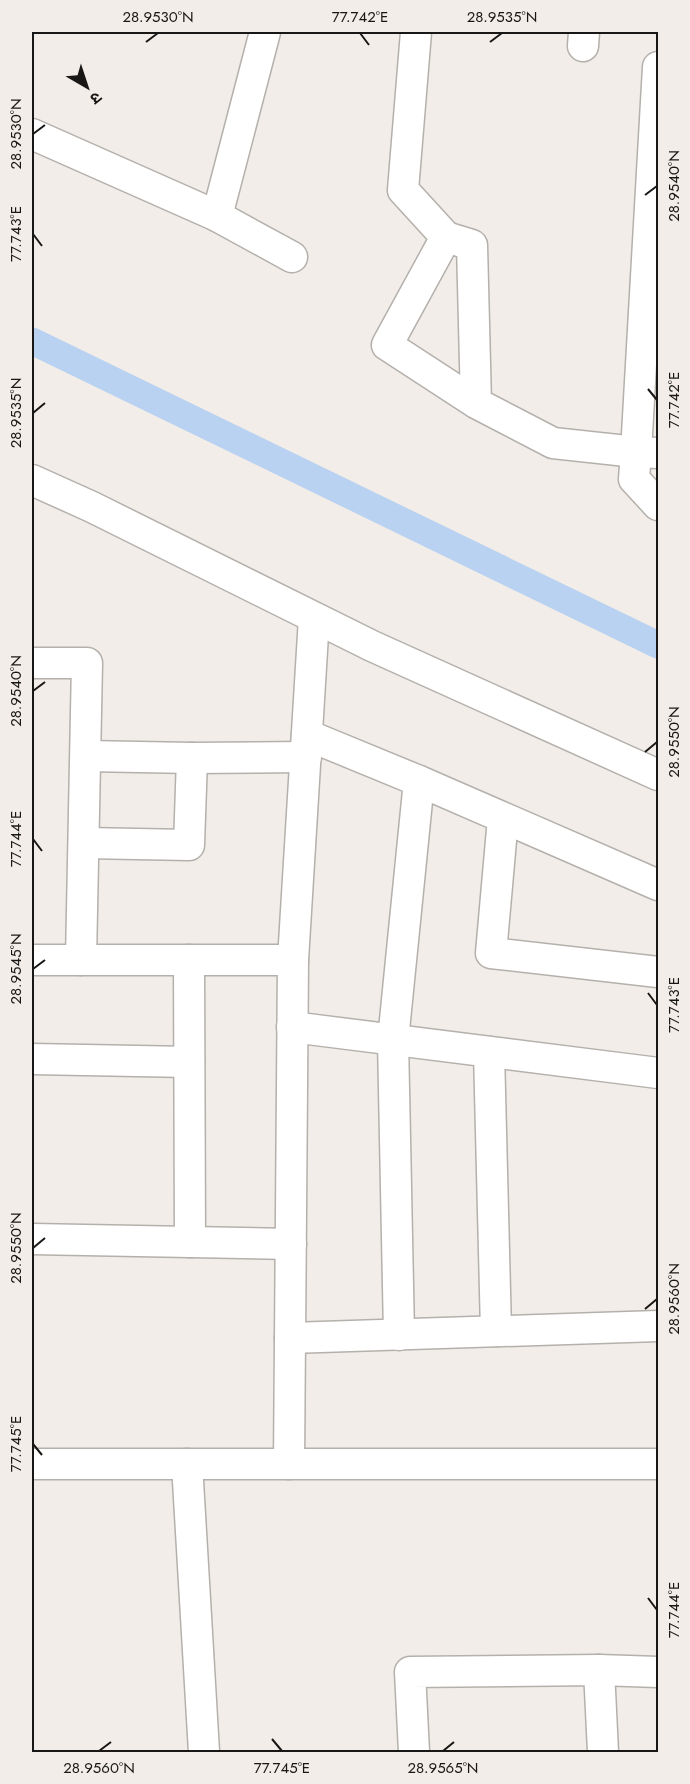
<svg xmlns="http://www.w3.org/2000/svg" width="690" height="1784" viewBox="0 0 690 1784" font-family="Jost,'Noto Sans Devanagari',sans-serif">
<rect width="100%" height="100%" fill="#f2ede8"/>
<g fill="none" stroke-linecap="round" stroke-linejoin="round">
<polyline stroke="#b9d2f1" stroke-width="27" points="32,341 658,645"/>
<g stroke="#b4b0ab" stroke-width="33">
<g id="minor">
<polyline points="416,32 403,190 446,237"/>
<polyline points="583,46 584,32"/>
<polyline points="32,134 217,216 292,257"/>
<polyline points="217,216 265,32"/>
<polyline points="476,403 472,245 446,237 387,345 476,403 553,443 636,452 658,67"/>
<polyline points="658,453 636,452 634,479 658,505"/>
<polyline points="32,480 92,507 372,646 658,775"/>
<polyline points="32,663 87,663 81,960"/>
<polyline points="307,735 419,781 393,1040 399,1335"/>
<polyline points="192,758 306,757"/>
<polyline points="419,781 658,885"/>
<polyline points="503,818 491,953 658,972"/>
<polyline points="84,843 189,845 192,758 86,756"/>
<polyline points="32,960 293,960"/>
<polyline points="189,960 190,1242"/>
<polyline points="292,1027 658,1073"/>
<polyline points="489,1052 496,1331"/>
<polyline points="32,1059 189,1062"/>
<polyline points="32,1239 291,1244"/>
<polyline points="290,1338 658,1326"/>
<polyline points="32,1464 658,1464"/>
<polyline points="187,1464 204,1752"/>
<polyline points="289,1464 293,960 314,618"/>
<polyline points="599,1670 603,1752"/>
<polyline points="414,1752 410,1672 599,1670 658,1672"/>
</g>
</g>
<use href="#minor" stroke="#fff" stroke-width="30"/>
</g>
<path fill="none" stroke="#181715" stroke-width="2" d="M360,33l9,12M146,42l12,-9M490,42l12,-9M33,134l12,-9M645,195l12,-9M33,234l9,12M648,389l9,11M33,413l12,-10M33,691l12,-9M645,752l12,-10M33,839l9,12M33,969l12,-9M648,993l9,12M33,1248l12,-10M645,1309l12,-10M33,1444l9,11M648,1598l9,12M272,1739l10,12M99,1751l12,-9M443,1751l11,-9"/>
<rect width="690" height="1784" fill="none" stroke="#f2ede8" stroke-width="66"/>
<g transform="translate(87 87) rotate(141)" stroke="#f2ede8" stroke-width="4.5" paint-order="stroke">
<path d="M0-4.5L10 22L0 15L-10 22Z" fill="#181715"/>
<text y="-9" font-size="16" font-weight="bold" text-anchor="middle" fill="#181715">उ</text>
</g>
<rect x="33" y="33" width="624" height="1718" fill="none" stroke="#181715" stroke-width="2"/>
<g font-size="15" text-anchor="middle" fill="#181715">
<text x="158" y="22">28.9530°N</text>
<text x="360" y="22">77.742°E</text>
<text x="502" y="22">28.9535°N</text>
<text transform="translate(16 134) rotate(-90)" y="5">28.9530°N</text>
<text transform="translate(674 186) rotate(-90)" y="5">28.9540°N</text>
<text transform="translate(16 234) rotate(-90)" y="5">77.743°E</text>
<text transform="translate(674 400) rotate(-90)" y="5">77.742°E</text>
<text transform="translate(16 413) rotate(-90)" y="5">28.9535°N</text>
<text transform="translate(16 691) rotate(-90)" y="5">28.9540°N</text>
<text transform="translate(674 742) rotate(-90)" y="5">28.9550°N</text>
<text transform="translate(16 839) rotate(-90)" y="5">77.744°E</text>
<text transform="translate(16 969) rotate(-90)" y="5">28.9545°N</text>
<text transform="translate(674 1005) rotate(-90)" y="5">77.743°E</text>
<text transform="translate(16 1248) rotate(-90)" y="5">28.9550°N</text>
<text transform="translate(674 1299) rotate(-90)" y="5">28.9560°N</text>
<text transform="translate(16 1444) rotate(-90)" y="5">77.745°E</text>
<text transform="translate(674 1610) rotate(-90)" y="5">77.744°E</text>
<text x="99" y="1773">28.9560°N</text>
<text x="282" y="1773">77.745°E</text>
<text x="443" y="1773">28.9565°N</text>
</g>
</svg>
